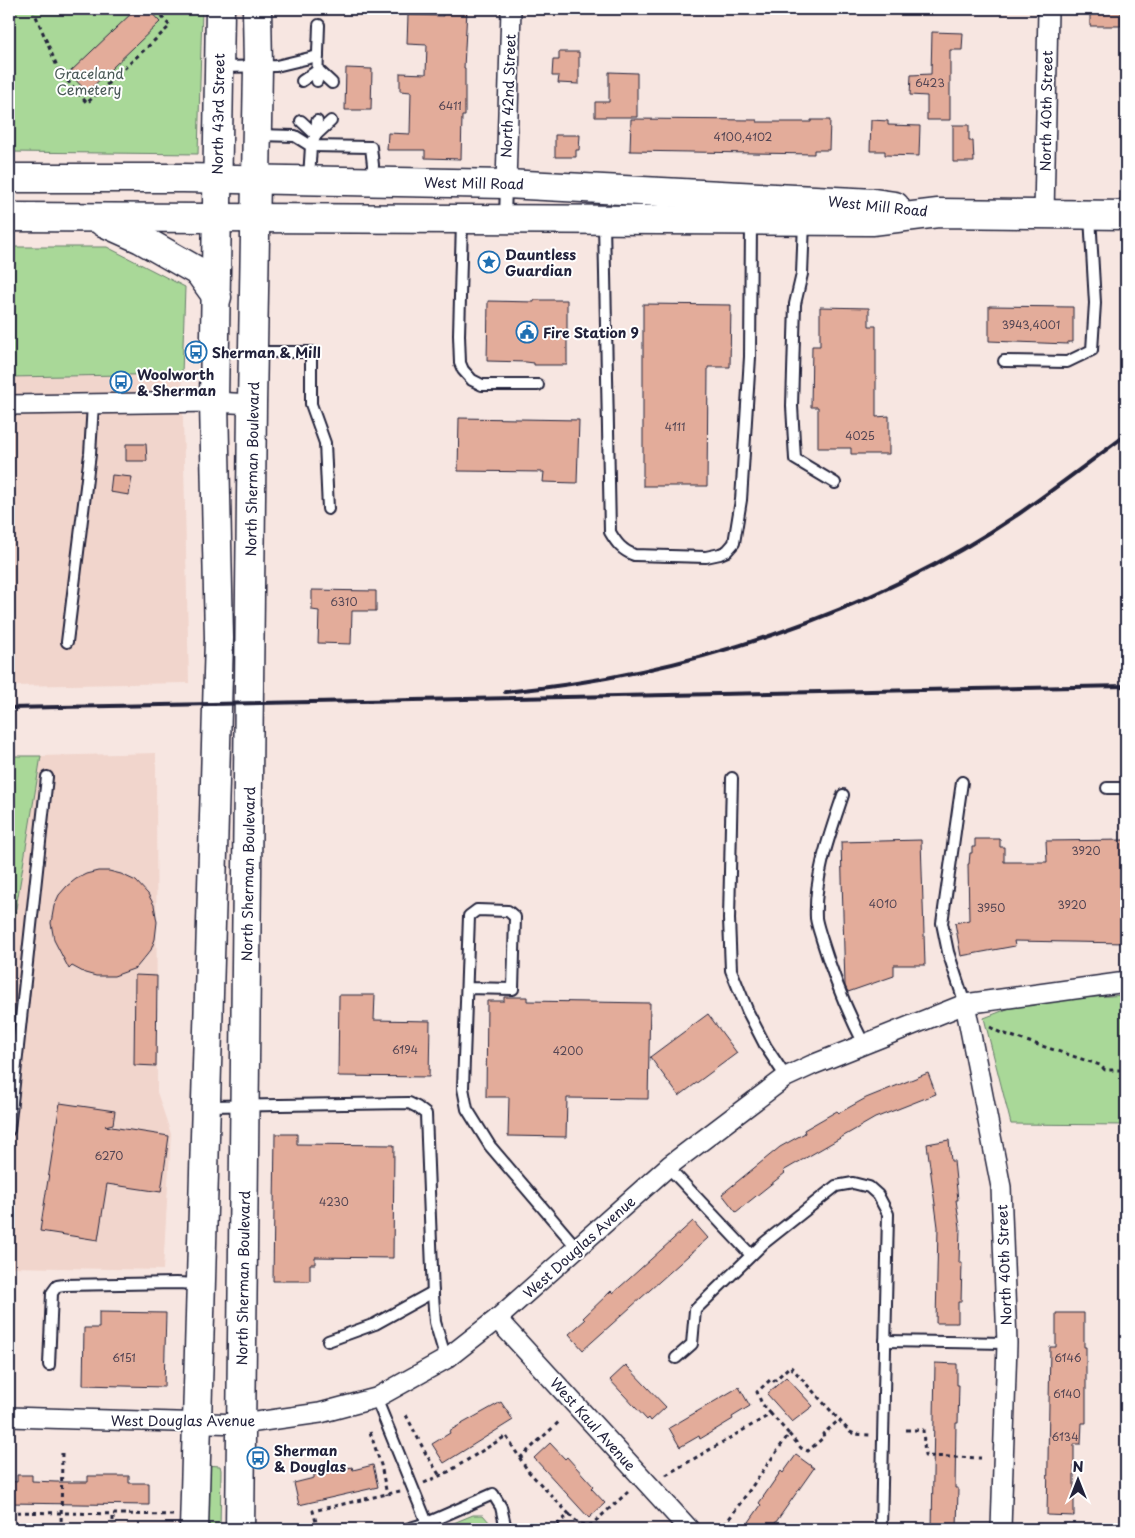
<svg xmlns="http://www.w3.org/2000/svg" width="1135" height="1538" viewBox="0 0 1135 1538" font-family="'Playpen Sans',sans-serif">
<rect width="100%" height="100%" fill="#f7e6e1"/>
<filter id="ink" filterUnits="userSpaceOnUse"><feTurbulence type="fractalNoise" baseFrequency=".02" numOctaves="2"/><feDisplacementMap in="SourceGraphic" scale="10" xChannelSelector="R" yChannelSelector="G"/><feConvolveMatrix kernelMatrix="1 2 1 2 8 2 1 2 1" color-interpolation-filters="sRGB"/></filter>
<g filter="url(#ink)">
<g fill="#f1d5cc">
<polygon points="182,374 189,683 9,686 9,377"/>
<polygon points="156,753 157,1092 171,1134 163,1270 9,1267 9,951 41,756"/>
</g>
<g fill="#a9d898" stroke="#667d6a">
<polygon points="9,9 202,9 198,154 9,152"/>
<polygon points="9,247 107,247 185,287 182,374 9,377"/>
<polygon points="9,756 41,756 9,951"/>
<polygon points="1126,995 1126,1125 1011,1124 984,1018 1015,1006 1062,999"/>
<polygon points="206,1465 220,1466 221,1470 220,1529 205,1529"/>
<polygon points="473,1515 483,1515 490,1523 491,1529 439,1529"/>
</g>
<g fill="#e3ac9a" stroke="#22223b">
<polygon points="136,9 148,9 160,22 87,92 69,73"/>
<polygon points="443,9 467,9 464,68 465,68 465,116 462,116 461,159 425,158 425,150 387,150 388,133 410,134 411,92 400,91 400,73 426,74 427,45 407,44 408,15 443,16"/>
<polygon points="1090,9 1121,10 1121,26 1090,26"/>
<polygon points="932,32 963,33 962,50 950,50 950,120 927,120 927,96 910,95 911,75 931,74"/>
<polygon points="559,52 579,52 579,84 558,83 559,76 552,76 553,60 559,60"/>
<polygon points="346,68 372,69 371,110 345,110"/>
<polygon points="609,72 637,73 637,117 595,117 595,102 609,102"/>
<polygon points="631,119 757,120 757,122 811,122 811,120 830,120 829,150 814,150 814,154 630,151"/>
<polygon points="871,120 888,121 888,125 920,126 919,156 885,155 885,151 870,151"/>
<polygon points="953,125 969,125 969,141 973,141 974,162 953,162"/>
<polygon points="555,135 580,135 579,150 576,150 576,157 555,157"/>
<polygon points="534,300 567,300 567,365 534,365 534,363 526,362 487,361 488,301 534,302"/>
<polygon points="643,304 731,305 730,367 708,367 707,486 643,486"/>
<polygon points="989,306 1073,307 1073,342 1068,342 1068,344 989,341"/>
<polygon points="820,307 869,308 869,326 876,326 876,417 889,416 889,454 851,454 851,448 818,448 818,407 811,407 812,346 820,346"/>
<polygon points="459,418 579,420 577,483 543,482 544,472 458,471"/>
<polygon points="126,444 146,444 147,461 126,461"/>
<polygon points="112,475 132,477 129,495 110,492"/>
<polygon points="312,590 376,591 376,611 352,611 351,644 318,643 319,611 312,610"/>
<polygon points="975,839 1000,839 1000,847 1004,847 1004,862 1047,862 1046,841 1126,840 1126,943 1014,941 1015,946 961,956 955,923 969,920 968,864 969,864 970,853 972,853 972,847 975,847"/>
<polygon points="921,840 925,965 894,965 894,976 848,992 845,986 841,842"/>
<polygon points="98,871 109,871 121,874 136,881 148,894 154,905 157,922 155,939 151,950 136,968 114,976 96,976 85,973 72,966 69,969 54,940 51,923 54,906 59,895 67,886 76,879 86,874"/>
<polygon points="135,975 157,976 156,1066 134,1065"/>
<polygon points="339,995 375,995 374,1020 430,1021 429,1077 338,1076"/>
<polygon points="504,997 527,997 527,1001 650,1003 648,1099 567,1098 566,1137 508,1136 509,1097 486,1097 487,1001 504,1001"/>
<polygon points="708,1014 737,1053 679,1096 650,1057"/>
<polygon points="928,1073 936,1094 875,1118 783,1171 785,1173 736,1212 722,1194 780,1147 805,1133 804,1130 837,1111 839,1113 866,1098"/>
<polygon points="60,1103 115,1111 113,1124 105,1126 169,1136 161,1192 107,1184 98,1240 40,1231"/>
<polygon points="275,1134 297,1134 297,1144 394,1145 393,1258 315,1257 315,1264 310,1264 310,1281 273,1281"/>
<polygon points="949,1140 951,1161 954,1161 958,1200 956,1200 960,1227 959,1263 962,1263 961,1302 958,1302 958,1323 936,1323 938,1227 927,1144"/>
<polygon points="693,1221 708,1238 583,1350 569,1334 585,1320 583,1318 611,1291 613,1293 629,1279"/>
<polygon points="99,1312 166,1313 164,1387 83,1385 84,1328 99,1328"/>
<polygon points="1056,1313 1084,1313 1084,1347 1086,1347 1086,1423 1082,1423 1081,1444 1074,1444 1074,1516 1047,1515 1050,1347 1056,1347"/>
<polygon points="935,1363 957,1364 957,1385 959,1385 958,1423 956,1423 955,1488 958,1488 957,1529 932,1529"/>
<polygon points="626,1365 666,1407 651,1421 649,1418 647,1420 610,1380"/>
<polygon points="786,1377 813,1406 792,1422 767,1394"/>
<polygon points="739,1387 750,1406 732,1417 733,1419 700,1439 699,1436 680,1447 669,1428"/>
<polygon points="501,1402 513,1420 444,1463 432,1444 450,1433 449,1431"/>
<polygon points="550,1443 565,1459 567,1457 593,1486 591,1488 605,1503 589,1518 534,1458"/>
<polygon points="796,1455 814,1468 771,1529 747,1529 751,1524 749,1522 761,1505 759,1503 781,1471 783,1473"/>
<polygon points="373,1465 378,1487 299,1505 294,1483 314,1478 314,1475 352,1467 353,1470"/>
<polygon points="17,1475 32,1475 32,1481 56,1482 88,1482 88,1476 129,1476 129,1483 149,1483 149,1505 9,1503 9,1481 17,1482"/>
</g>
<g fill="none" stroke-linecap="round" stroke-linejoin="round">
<g stroke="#22223b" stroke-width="14">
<g id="service">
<polyline points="220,67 276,66 318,56"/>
<polyline points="302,81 318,70 332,83"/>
<polyline points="317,81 319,25"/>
<polyline points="301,121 316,135 331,121"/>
<polyline points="258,135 295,136 311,146 371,147 373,165 372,181"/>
<polyline points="309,178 311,146 316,135 317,121"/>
<polyline points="505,218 506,185"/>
<polyline points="462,221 459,335 460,363 463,370 472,380 482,385 538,385"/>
<path d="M604,222l6,310c7,12 12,18 24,23l72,2 14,-3 7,-3 7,-8 7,-43 9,-143 1,-135"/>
<polyline points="804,222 802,274 795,304 792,406 795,459 835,483"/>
<polyline points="254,352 311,352 311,404 325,443 328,509"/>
<polyline points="1004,361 1067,362 1092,350 1095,303 1090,216"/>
<polyline points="67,642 90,454 93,404"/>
<polyline points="732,778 729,919 731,970 748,1012 766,1047 786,1077"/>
<polyline points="962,782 942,923 948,952 965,1004"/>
<polyline points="1107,788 1126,788"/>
<path d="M843,795c-13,39 -29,81 -27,123 1,7 4,15 6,22 11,36 25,71 42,104"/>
<polyline points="467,988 513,989 515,917 508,911 477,910 469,916 463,1088 467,1109 490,1146 577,1248"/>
<polyline points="207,1106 409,1103 417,1107 426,1114 433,1295 435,1322 446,1359"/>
<polyline points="9,1130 47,777"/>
<polyline points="668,1167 751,1255"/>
<polyline points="328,1341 375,1324 433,1292"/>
<polyline points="885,1341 1007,1343"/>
<polyline points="676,1358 692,1344 695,1310 764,1243 836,1186 853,1183 869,1187 878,1195 888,1214 881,1529"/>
<polyline points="49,1365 52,1293 57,1286 64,1285 176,1283 199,1284"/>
<polyline points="376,1398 427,1523"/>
<polyline points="407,1529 427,1523 493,1494 501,1507 506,1529"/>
</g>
</g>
<g stroke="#22223b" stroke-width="22">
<g id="minor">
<polyline points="506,184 511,9"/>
<polyline points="1044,214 1048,9"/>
<polyline points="9,405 214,402 252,404"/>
<polyline points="965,1004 1001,1187 1007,1343 1001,1529"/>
<polyline points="497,1319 689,1529"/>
<polyline points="9,1417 242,1424 320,1413 376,1398 446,1359 497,1319 670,1165 786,1077 812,1065 965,1004 1126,982"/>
</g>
</g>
<g stroke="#22223b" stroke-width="31">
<g id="secondary">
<polyline points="9,178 183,178 506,184 874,203 895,206"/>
<polyline points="9,217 872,221 938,213 1126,215"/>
<polyline points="103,222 141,239 199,272 217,297"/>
<polyline points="194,1529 219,638 214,402 220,9"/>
<polyline points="240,1529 252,404 258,67 257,9"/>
</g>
</g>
<g stroke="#22223b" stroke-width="3" stroke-dasharray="4 4" stroke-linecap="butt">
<polyline points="33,9 59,71 87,103 170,26 155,9"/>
<polyline points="990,1027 999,1032 1100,1065 1105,1070 1126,1070"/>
<polyline points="771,1414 762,1404 757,1392 771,1379 774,1381 790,1366 850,1432 855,1434 871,1435"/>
<polyline points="406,1415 426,1454 440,1476"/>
<polyline points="906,1430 923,1430 925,1456 981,1458"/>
<polyline points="370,1432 381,1465 387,1495"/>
<polyline points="789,1434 801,1448 808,1451 824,1437 823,1434 839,1420"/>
<polyline points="520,1458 561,1420"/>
<polyline points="666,1475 771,1414 789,1434 722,1529"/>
<polyline points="424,1483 448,1472 506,1436 528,1471 569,1514 553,1529"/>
<polyline points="9,1512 173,1515"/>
<polyline points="569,1514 579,1524 591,1525 628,1492"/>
<polyline points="61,1529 62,1453"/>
<polyline points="113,1529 113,1514"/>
<polyline points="318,1529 313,1511 400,1491"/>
</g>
<use href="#service" stroke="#fff" stroke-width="10"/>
<use href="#minor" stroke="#fff" stroke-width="19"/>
<use href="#secondary" stroke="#fff" stroke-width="28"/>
<g stroke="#22223b" stroke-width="4">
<path d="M505,692c181,-17 364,-77 515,-179 36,-25 71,-52 106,-78"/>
<polyline points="9,708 1126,686"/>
</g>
</g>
</g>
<defs>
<g id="sight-ring" transform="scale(1.125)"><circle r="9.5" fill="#fff" stroke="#1f6fb2" stroke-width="1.5"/><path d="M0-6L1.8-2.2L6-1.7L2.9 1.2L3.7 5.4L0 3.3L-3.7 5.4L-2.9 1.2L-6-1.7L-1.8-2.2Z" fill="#1f6fb2"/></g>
<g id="civic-ring" transform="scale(1.125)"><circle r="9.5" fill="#fff" stroke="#1f6fb2" stroke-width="1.5"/><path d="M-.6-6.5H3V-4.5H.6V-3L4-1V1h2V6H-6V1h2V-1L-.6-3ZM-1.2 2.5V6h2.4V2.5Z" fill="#1f6fb2"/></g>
<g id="bus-ring" transform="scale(1.125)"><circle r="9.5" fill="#fff" stroke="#1f6fb2" stroke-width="1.5"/><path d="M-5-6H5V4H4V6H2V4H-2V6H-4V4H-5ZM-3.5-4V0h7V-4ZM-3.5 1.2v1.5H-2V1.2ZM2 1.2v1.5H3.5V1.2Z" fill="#1f6fb2"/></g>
</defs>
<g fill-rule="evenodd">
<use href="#sight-ring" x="489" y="262"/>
<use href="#civic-ring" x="527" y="332"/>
<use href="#bus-ring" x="196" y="352"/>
<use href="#bus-ring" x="121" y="382"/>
<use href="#bus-ring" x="258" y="1458"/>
</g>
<g text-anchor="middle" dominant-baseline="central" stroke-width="4" stroke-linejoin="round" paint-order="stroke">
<g font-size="11" fill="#524453">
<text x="930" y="82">6423</text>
<text x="450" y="105">6411</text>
<text x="743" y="136">4100,4102</text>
<text x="1031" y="324">3943,4001</text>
<text x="675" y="426">4111</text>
<text x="860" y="435">4025</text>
<text x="344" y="601">6310</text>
<text x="1086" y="850">3920</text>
<text x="883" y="903">4010</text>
<text x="1072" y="904">3920</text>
<text x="991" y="907">3950</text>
<text x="405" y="1049">6194</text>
<text x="568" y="1050">4200</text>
<text x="109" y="1155">6270</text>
<text x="334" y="1201">4230</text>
<text x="124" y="1357">6151</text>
<text x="1068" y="1357">6146</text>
<text x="1067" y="1393">6140</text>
<text x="1065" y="1436">6134</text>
</g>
<g font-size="14" fill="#4a5957" stroke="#fff">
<text x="89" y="73">Graceland<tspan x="89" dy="16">Cemetery</tspan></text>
</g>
<g font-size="14" fill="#22223b" stroke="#fff">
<text transform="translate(508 96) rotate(-88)">North 42nd Street</text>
<text transform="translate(1046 111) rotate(-89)">North 40th Street</text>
<text transform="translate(218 114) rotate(-89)">North 43rd Street</text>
<text transform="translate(474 183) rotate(1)">West Mill Road</text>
<text transform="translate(878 206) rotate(6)">West Mill Road</text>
<text transform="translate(252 469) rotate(-89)">North Sherman Boulevard</text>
<text transform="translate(248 874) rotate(-89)">North Sherman Boulevard</text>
<text transform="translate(579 1247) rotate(-42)">West Douglas Avenue</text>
<text transform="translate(1004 1265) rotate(-92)">North 40th Street</text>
<text transform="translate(243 1278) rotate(-89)">North Sherman Boulevard</text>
<text x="183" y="1420">West Douglas Avenue</text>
<text transform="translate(593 1424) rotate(48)">West Kaul Avenue</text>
</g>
<g font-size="14" font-weight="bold" fill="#22223b" stroke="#fff" text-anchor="start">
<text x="505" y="254">Dauntless<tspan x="505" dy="16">Guardian</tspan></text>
<text x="543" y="332">Fire Station 9</text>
<text x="212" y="352">Sherman &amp; Mill</text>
<text x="137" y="374">Woolworth<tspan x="137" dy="16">&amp; Sherman</tspan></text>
<text x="274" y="1450">Sherman<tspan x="274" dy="16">&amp; Douglas</tspan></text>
</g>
</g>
<rect width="1135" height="1538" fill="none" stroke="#fff" stroke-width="30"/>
<rect x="15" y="15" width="1105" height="1508" fill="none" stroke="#22223b" stroke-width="2" filter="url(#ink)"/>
<g transform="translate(1078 1480)" stroke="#ffffff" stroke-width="4" paint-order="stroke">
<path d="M0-4L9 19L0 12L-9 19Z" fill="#22223b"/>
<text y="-8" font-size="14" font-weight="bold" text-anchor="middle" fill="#22223b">N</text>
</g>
</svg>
